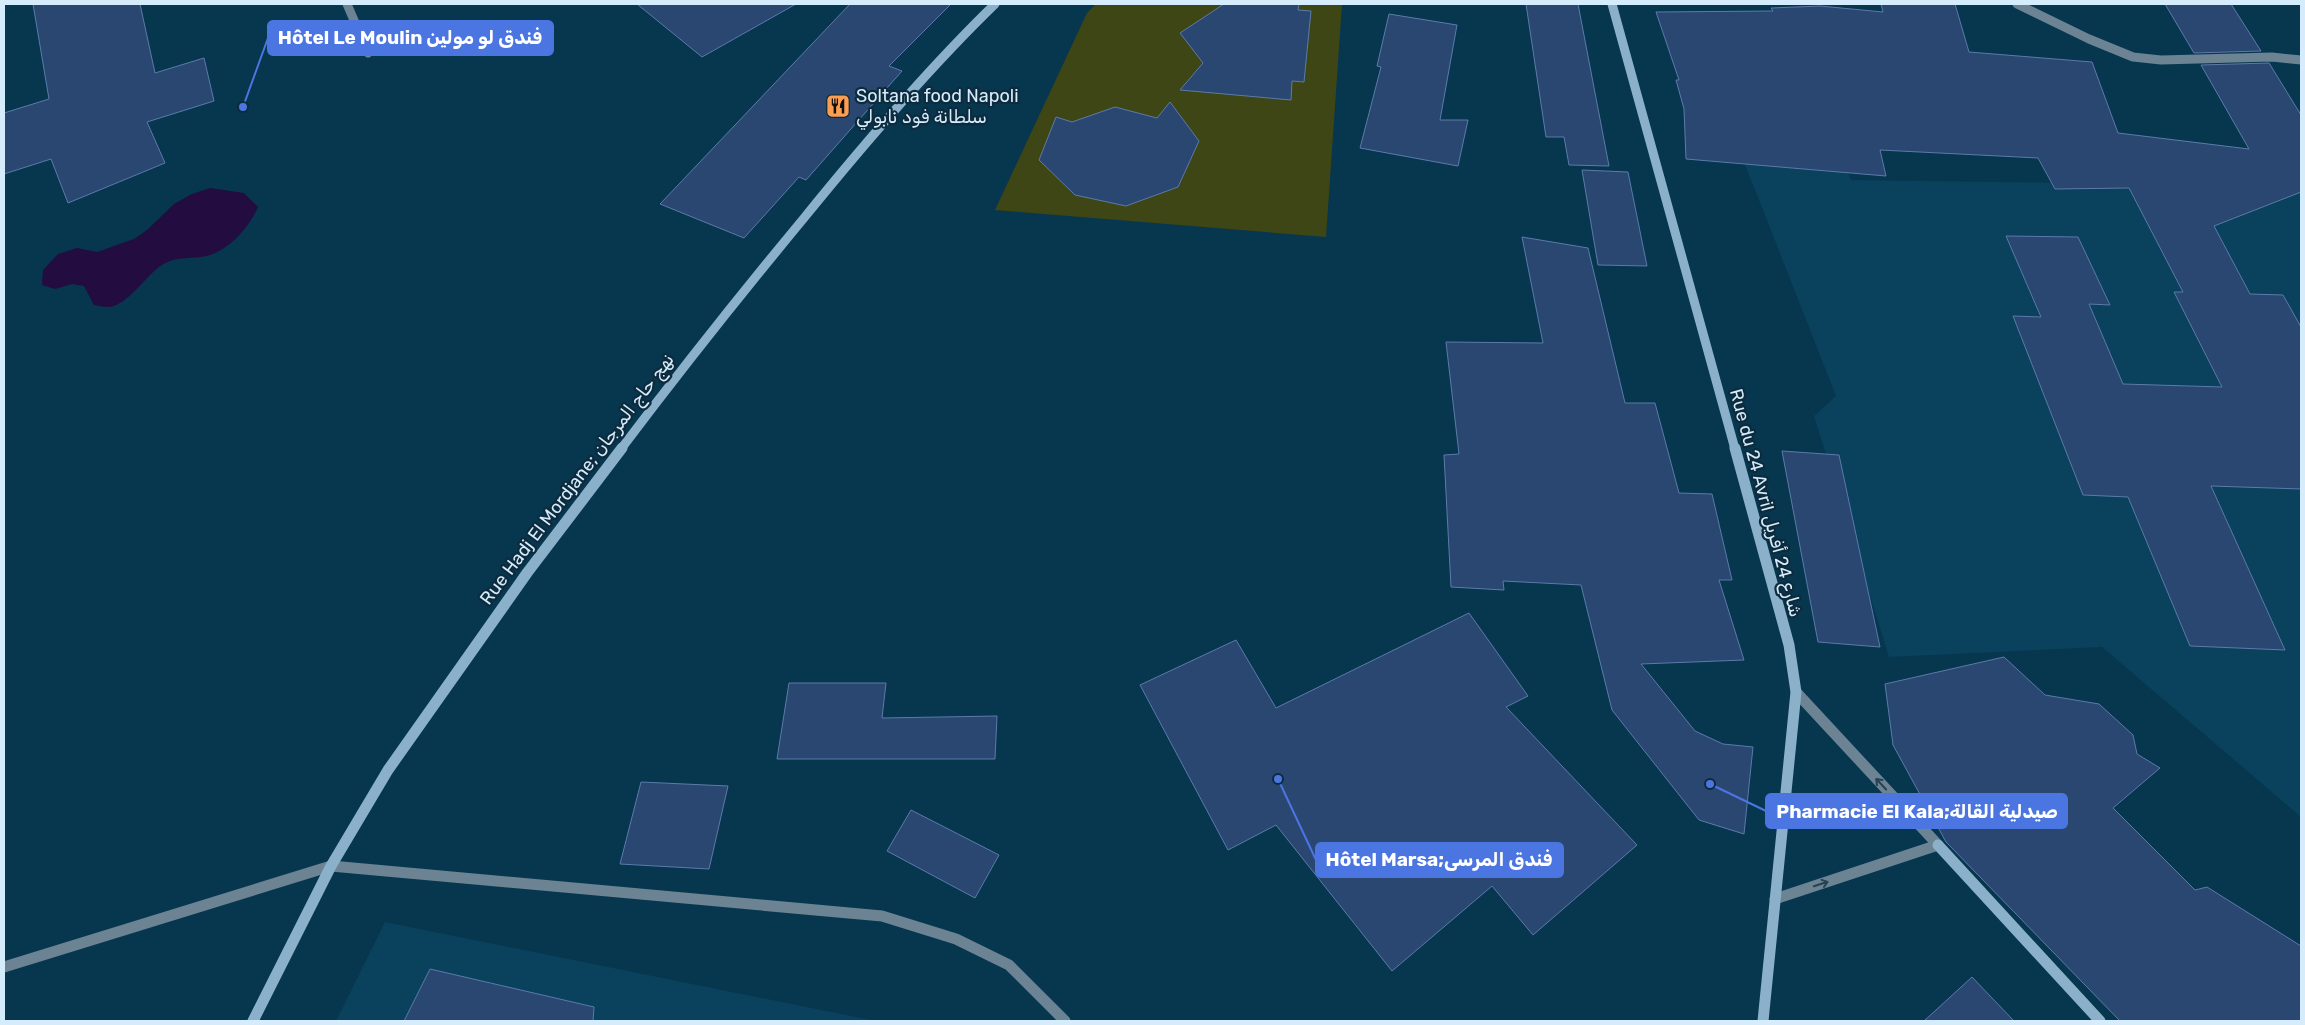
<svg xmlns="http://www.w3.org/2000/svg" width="2305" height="1025" viewBox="0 0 2305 1025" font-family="Rubik,Vazirmatn,sans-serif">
<rect width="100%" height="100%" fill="#07364f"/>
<g fill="#0a415d">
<polygon points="1840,153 1851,180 2301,186 2301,817 2102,647 1889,657 1814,416 1836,396 1742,157"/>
<polygon points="385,922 876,1021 336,1021"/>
</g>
<polygon fill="#3e4615" points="1096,4 1342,4 1326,237 995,210 1087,13"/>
<path fill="#220c40" d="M210,188l34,5 14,14c-9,20 -27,41 -48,48 -16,5 -33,0 -48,10 -16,10 -35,41 -53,42 -5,0 -11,-1 -15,-2l-10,-19 -12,-2 -17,5 -13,-4 1,-15 15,-16 19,-6 20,4 37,-13 13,-9 27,-26 18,-10z"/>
<g fill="#2a4772" stroke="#5b7ba9">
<polygon points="33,4 140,4 155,73 204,58 214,101 147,122 165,163 68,203 51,159 4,174 4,113 49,99"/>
<polygon points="637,4 796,4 702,57"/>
<polygon points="850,4 951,4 889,66 902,71 806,180 799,177 744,238 660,204"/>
<polygon points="1224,4 1299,4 1298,10 1311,11 1304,82 1292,81 1291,100 1180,90 1203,63 1180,33"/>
<polygon points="1526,4 1578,4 1609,166 1569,165 1564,137 1546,137"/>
<polygon points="1881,4 1955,4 1969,52 2092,62 2118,133 2249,149 2201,65 2269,63 2301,115 2301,192 2214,226 2250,294 2283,295 2301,327 2301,489 2211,486 2285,650 2190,646 2128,497 2083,495 2013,316 2041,317 2006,236 2078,237 2110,305 2089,304 2123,384 2222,387 2174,292 2183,292 2129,188 2055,189 2038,158 1880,150 1886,176 1686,159 1684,109 1676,80 1679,80 1656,12 1773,11 1771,8 1820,6 1883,12"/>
<polygon points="2165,4 2231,4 2261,51 2194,53"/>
<polygon points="1389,14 1457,25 1440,120 1468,120 1458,166 1360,148 1381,67 1377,66"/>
<polygon points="1170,102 1199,141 1178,187 1126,206 1075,195 1039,160 1056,117 1072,122 1115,107 1157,118"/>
<polygon points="1582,170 1628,172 1647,266 1598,265"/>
<polygon points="1522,237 1588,248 1625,403 1655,403 1679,493 1712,494 1732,580 1719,580 1744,660 1641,664 1695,731 1723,744 1753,747 1744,834 1699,820 1612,710 1581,585 1503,581 1504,590 1451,587 1444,455 1459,454 1446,342 1543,343"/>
<polygon points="1782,451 1839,455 1880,647 1818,642"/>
<polygon points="1469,613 1528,696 1506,707 1637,845 1533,935 1492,886 1392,971 1276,825 1228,850 1140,685 1236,640 1276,708"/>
<polygon points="2004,657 2045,695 2099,704 2133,735 2137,754 2160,768 2113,808 2195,890 2207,887 2301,946 2301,1021 2120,1021 1946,842 1893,745 1885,684"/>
<polygon points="789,683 886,683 882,718 997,716 995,759 777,759"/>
<polygon points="641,782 728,786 709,869 620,864"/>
<polygon points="911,810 999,855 975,898 887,851"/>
<polygon points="430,969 594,1007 593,1021 404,1021"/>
<polygon points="1972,977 2014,1021 1924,1021"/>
</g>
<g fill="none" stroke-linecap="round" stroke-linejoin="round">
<polyline stroke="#6c8393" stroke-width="9" points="347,4 368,53"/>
<polyline stroke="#6c8393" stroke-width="9" points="2017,4 2089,39 2133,57 2161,60 2272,57 2301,60"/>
<g stroke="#6c8393" stroke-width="11">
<polyline points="1775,899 1938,845 1796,692"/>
<polyline points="4,967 331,866 882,916 956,939 1009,965 1065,1021"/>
</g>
<g stroke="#8bb1ca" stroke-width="9">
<polyline points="1612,4 1735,449"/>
<path d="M621,449c59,-78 120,-155 183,-231 60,-74 122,-147 191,-214"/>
</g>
<g stroke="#8bb1ca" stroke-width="11">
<polyline points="1735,448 1789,645 1796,692 1763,1021"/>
<polyline points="1938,845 2100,1021"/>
<polyline points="253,1021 331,866 388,770 527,573 622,448"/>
</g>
</g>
<defs><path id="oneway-shaft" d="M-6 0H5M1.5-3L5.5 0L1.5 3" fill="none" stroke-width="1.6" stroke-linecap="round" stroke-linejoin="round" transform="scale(1.25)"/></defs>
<g stroke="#254152">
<use href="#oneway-shaft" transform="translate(1881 784) rotate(-133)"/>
<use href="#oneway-shaft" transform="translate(1821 884) rotate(-18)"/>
</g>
<defs>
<g id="restaurant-square" transform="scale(1.25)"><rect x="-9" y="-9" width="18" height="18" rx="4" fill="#fb9e51" stroke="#0d2b3d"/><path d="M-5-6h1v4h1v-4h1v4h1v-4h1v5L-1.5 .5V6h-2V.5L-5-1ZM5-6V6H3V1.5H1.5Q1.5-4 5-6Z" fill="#111"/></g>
</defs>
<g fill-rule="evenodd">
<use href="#restaurant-square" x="838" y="106"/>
</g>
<g text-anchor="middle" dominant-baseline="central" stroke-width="4.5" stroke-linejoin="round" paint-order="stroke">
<g font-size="18" fill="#d5ecfc" stroke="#0d2b3d" text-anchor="start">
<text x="856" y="96">Soltana food Napoli<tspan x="856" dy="21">سلطانة فود نابولي</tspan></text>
</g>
<g font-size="18" fill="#d5ecfc" stroke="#0d2b3d">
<text transform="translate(577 479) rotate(-53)">Rue Hadj El Mordjane; نهج حاج المرجان</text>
<text transform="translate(1766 503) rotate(75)">Rue du 24 Avril شارع 24 أفريل</text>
</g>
</g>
<path fill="none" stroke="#4b76e1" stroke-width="2" d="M243 107L268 38M1710 784L1766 811M1278 779L1316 860"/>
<g fill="#4b76e1" stroke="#0d2b3d" stroke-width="2">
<circle cx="243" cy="107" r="5"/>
<circle cx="1710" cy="784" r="5"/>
<circle cx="1278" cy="779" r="5"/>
</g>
<g fill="#4b76e1" stroke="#4b76e1" stroke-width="2">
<rect x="268" y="21" width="285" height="34" rx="5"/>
<rect x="1766" y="794" width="301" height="34" rx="5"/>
<rect x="1316" y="843" width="247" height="34" rx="5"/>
</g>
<g font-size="19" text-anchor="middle" font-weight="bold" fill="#fff">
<text x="410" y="44">Hôtel Le Moulin فندق لو مولين</text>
<text x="1917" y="818">Pharmacie El Kala;صيدلية القالة</text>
<text x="1439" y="866">Hôtel Marsa;فندق المرسى</text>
</g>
<rect width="2305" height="1025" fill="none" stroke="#d5ecfc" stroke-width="10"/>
</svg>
